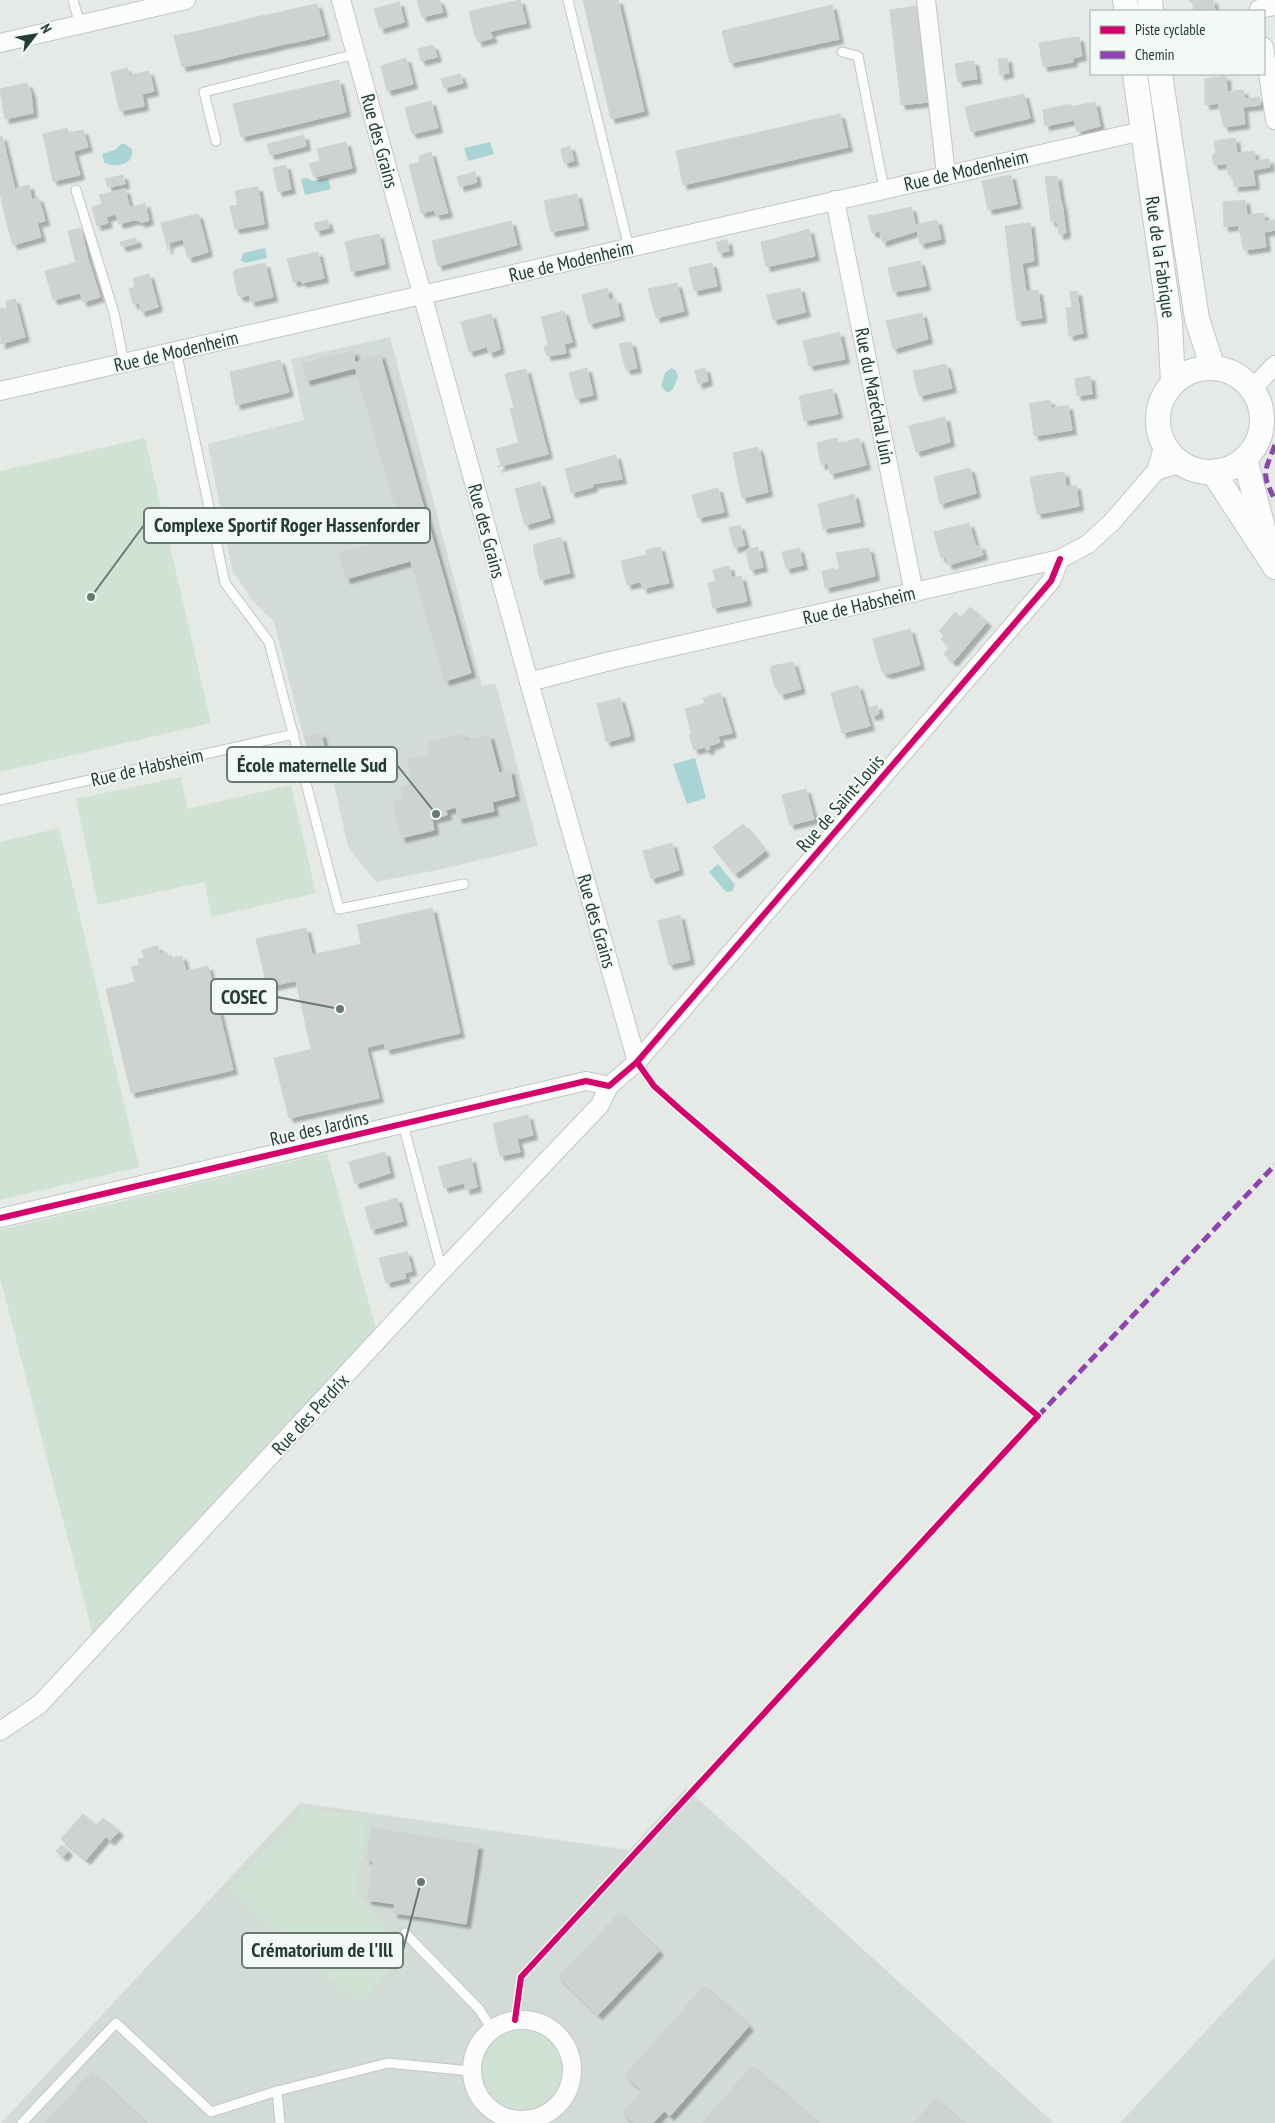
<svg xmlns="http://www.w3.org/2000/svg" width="1275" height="2123" viewBox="0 0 1275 2123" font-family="'PT Sans Narrow',sans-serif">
<defs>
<filter id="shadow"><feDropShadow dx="4.5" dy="4.5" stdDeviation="1" flood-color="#0004"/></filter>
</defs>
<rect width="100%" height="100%" fill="#e5eae7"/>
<g fill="#d3dbd7">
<polygon points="390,337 482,685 496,684 538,846 442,869 376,882 348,847 333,779 315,782 274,622 252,600 232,570 208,444 304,420 291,359"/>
<polygon points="686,1788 1054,2123 1,2123 300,1803 629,1850"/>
<polygon points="1275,1957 1275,2123 1120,2123"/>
</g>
<g fill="#cfe2d3">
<polygon points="145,438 211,723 0,772 0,471"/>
<polygon points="181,777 187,809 291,785 316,893 212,917 204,882 98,905 76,799"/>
<polygon points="59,828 139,1167 0,1200 0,842"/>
<polygon points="327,1153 380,1343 93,1635 0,1278 0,1230"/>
<polygon points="305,1808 368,1818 355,1893 410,1952 358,2003 227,1890"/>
<circle cx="523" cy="2068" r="43"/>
</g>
<g fill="#a9d4d5">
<polygon points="490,142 494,154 468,161 464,148"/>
<path d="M121,144h4l7,5c3,16 -17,20 -28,13l-2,-8 13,-4z"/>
<polygon points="307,178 313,181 328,178 331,189 305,195 301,179"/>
<polygon points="265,248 267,258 245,263 241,260 243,253"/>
<polygon points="671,368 676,370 678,377 673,389 667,393 661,386 665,373"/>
<polygon points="695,758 706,798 687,804 673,764"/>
<polygon points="718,864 735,885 732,891 726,892 709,872"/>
</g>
<g fill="#ced2d0" stroke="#ced3d0" filter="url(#shadow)">
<polygon points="417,0 439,0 443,12 422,17"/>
<polygon points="520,0 526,23 500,29 493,6"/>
<polygon points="583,0 618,0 644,111 611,119"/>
<polygon points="1189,0 1213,0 1215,11 1194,11 1193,5"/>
<polygon points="399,2 404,22 380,29 374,9"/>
<polygon points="317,4 325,35 305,40 297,8"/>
<polygon points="832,5 839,39 730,63 722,31"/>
<polygon points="493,6 500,29 475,36 469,12"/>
<polygon points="917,6 919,26 921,26 928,102 901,105 890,10"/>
<polygon points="297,8 305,40 284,44 277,13"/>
<polygon points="277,13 284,44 264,49 256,17"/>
<polygon points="256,17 264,49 244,53 237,22"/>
<polygon points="237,22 244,53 223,58 215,27"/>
<polygon points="215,27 223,58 202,63 194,32"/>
<polygon points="194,32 202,63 182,67 174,36"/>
<polygon points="490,32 493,38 478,42 476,36"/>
<polygon points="1079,37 1082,56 1073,58 1070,38"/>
<polygon points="1070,38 1073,62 1043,67 1039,43"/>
<polygon points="433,45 437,57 421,61 418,49"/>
<polygon points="406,58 413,84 387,91 381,66"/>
<polygon points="1007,58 1009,73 1000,75 998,59"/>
<polygon points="974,61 977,79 967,80 965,62"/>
<polygon points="965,62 967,80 958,82 955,64"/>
<polygon points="127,68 129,75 149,71 154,91 142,94 144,106 129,109 127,98 117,100 111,72"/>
<polygon points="460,74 463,83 444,88 441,79"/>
<polygon points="1226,76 1227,92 1243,90 1245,99 1205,105 1205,79"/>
<polygon points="339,80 346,112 293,125 285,92"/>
<polygon points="27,83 31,93 33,113 5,119 0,89"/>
<polygon points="285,92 293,125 241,137 233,104"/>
<polygon points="1024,94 1030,118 971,132 965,107"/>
<polygon points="1259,97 1260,105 1243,107 1245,124 1224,127 1218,103"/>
<polygon points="127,98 129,109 120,111 117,100"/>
<polygon points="431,101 438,128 412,134 405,108"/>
<polygon points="1095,102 1100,126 1077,132 1071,107"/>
<polygon points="1071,104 1074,120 1045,126 1043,110"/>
<polygon points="840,114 848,147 683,185 676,151"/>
<polygon points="67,128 80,175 53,181 43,134"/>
<polygon points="83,130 88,147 74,151 69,133"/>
<polygon points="304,135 306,146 290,150 288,139"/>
<polygon points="2,136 15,189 0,193 0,137"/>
<polygon points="1235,138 1237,153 1254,151 1255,160 1214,165 1212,156 1216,152 1214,141"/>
<polygon points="288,139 290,150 279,153 276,142"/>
<polygon points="276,142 279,153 270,155 267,144"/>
<polygon points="346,142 352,168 323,175 317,149"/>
<polygon points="570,146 574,161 564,163 561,149"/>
<polygon points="431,152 439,182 415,189 409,165 420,162 419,156"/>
<polygon points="1269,159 1270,167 1253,170 1255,185 1234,187 1233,176 1228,174 1227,164"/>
<polygon points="320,161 323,175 314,177 309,164"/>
<polygon points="286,165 291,189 278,192 273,168"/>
<polygon points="475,172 477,182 460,187 457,177"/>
<polygon points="123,175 125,184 108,187 105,179"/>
<polygon points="1011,175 1017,204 988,210 982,181"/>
<polygon points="1057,176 1061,203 1049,205 1045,177"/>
<polygon points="439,182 448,213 436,215 434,210 421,213 415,189"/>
<polygon points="29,185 34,212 6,220 0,193"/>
<polygon points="258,187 264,224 242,228 235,191"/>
<polygon points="125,189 133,220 119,224 116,214 106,217 99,195"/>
<polygon points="577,194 584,225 551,232 544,201"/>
<polygon points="38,197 42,209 34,212 31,200"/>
<polygon points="1245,200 1247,215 1264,213 1264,222 1224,227 1223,202"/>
<polygon points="145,203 149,220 141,223 137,206"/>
<polygon points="1062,203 1066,233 1059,235 1057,221 1051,222 1049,205"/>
<polygon points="102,204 108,223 97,226 92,207"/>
<polygon points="238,205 242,228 235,229 230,206"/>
<polygon points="137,206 141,221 133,220 130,207"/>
<polygon points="911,207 917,231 882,242 876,215"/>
<polygon points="42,209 45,221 37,223 34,212"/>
<polygon points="34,212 41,237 13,245 6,220"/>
<polygon points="198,214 208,252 188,258 183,239 168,243 168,250 161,223"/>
<polygon points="876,215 880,231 872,233 868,216"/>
<polygon points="327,220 329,228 316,231 314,223"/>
<polygon points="937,220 941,239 920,244 916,225"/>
<polygon points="1275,220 1275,230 1264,232 1266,247 1244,250 1238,225"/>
<polygon points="511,221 517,245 438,266 432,241"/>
<polygon points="1030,223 1034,261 1010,265 1005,226"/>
<polygon points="81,228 88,259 76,263 68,231"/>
<polygon points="809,229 815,256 779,264 774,239"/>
<polygon points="379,234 385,264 351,272 348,254 359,252 356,239"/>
<polygon points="136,238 137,243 122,247 120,242"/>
<polygon points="356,239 359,252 348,254 345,242"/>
<polygon points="774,239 779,264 766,267 761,242"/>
<polygon points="727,240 729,251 719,253 716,242"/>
<polygon points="318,252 324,278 302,283 296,257"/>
<polygon points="296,257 299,271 291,273 287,259"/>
<polygon points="88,259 100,297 83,302 80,293 53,300 45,271"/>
<polygon points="920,261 926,286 893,292 888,268"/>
<polygon points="265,263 273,297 251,302 243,268"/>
<polygon points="712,263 717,286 694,291 689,268"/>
<polygon points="1022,263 1026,291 1013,293 1010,265"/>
<polygon points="243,268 249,295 241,297 238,295 233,273 235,270"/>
<polygon points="299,271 302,280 293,282 291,273"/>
<polygon points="149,274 158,307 141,312 139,303 133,304 129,289 135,287 133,279"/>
<polygon points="677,283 684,311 656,318 648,289"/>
<polygon points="607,288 609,300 616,299 620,316 589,324 582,295"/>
<polygon points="800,288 804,306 794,308 794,315 773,320 767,295"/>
<polygon points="1038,290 1042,318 1017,321 1013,293"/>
<polygon points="1077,291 1079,306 1072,307 1070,292"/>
<polygon points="15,299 25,337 1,344 0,309 7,308 6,301"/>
<polygon points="804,306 806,312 794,315 794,308"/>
<polygon points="1079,306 1080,315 1067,317 1066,308"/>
<polygon points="564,311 572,342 549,348 541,317"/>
<polygon points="922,313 928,339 893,349 886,321"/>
<polygon points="491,314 499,343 469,352 461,322"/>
<polygon points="1080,315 1083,333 1069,336 1067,317"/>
<polygon points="839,332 845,359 809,366 803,341"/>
<polygon points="631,342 637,368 626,370 619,344"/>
<polygon points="499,344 500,349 489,353 487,347"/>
<polygon points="564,344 566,353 547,356 544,347 549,345 549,348"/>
<polygon points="354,351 355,368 306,381 302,363"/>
<polygon points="380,354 471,673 445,681 354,363"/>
<polygon points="280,360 289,392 236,405 230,372"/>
<polygon points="946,364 952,388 919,396 915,379 925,376 924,369"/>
<polygon points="587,368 593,395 576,399 569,373"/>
<polygon points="705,368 708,381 698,384 695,371"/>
<polygon points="526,369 548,454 497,467 501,465 496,449 519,443 510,409 514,408 505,374"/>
<polygon points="924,369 925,376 915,379 913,371"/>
<polygon points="1090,376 1092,394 1082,395 1079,378"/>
<polygon points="1079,378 1082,395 1077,396 1075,379"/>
<polygon points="832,389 838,414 804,421 799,396"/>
<polygon points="1050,400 1051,408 1031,412 1029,404"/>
<polygon points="1068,405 1072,430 1034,436 1031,412"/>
<polygon points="945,417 950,442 916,452 909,426"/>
<polygon points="837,438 838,445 824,448 828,463 821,465 817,443"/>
<polygon points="859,438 866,465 830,474 824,448"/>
<polygon points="758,447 760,453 734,459 733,453"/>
<polygon points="760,453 768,492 742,498 734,459"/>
<polygon points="616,455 622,479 592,484 593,487 571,493 565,469"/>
<polygon points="970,468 976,493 940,504 934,477"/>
<polygon points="1064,472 1067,493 1073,492 1075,507 1049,512 1043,475"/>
<polygon points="1043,475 1049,512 1037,514 1030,477"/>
<polygon points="540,482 550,518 525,525 515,489"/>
<polygon points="1076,485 1079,506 1075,507 1073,492 1067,493 1066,487"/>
<polygon points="718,488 724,512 698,518 692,495"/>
<polygon points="854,494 860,522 823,529 818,504"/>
<polygon points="969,523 976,547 941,558 934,532"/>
<polygon points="740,525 745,545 734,548 729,528"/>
<polygon points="403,535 410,561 346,579 339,553"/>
<polygon points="561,537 570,573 540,580 533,545"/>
<polygon points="980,545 983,555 948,565 946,557"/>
<polygon points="660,547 669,583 654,586 652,579 627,585 621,561 646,555 646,550"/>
<polygon points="758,547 763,567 750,570 746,550"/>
<polygon points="799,548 803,565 786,569 782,552"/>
<polygon points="869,548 875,576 843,584 836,553"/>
<polygon points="729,566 732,578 716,581 713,570"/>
<polygon points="834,568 834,570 840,569 843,584 825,588 822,572"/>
<polygon points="741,576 747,601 713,608 708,583"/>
<polygon points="652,579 654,586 643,589 641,582"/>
<polygon points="970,607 987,622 959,655 941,639 944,635 939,631 955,612 961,617"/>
<polygon points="910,629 920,665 903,670 899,657 891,652 877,655 873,639"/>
<polygon points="950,647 959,655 953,662 944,654"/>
<polygon points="891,652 899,657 903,670 888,674 882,672 877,655"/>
<polygon points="793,662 800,686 779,692 777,687 775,688 770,669 772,666"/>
<polygon points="858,685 870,726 842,733 831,693"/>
<polygon points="800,686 801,689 780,695 779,692"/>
<polygon points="720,693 732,733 718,736 717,733 705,736 704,731 692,735 685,709 705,703 703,698"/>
<polygon points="620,698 628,726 604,732 597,704"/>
<polygon points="877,705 879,714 871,716 869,708"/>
<polygon points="628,726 630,736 606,742 604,732"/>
<polygon points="704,731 705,736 717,733 720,742 709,746 710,749 706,750 705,747 694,750 689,735"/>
<polygon points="321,733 328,766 313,770 305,737"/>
<polygon points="464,734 465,740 489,735 499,773 510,770 515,796 492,802 494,811 458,819 456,807 446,810 447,815 410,824 400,787 413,783 408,759 430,754 428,742"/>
<polygon points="806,789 814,819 790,825 782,795"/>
<polygon points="403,799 410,824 432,819 434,830 401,838 393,801"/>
<polygon points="743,824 765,851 751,862 745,854 728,866 713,847"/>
<polygon points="672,843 679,870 651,879 643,851"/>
<polygon points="745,854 751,862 735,874 728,866"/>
<polygon points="432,908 460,1033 386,1050 357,925"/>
<polygon points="680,915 690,960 669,965 658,921"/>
<polygon points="306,928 317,976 267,987 256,939"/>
<polygon points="362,944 385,1043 367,1047 364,1038 311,1049 296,981 317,976 312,955"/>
<polygon points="158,946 160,954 167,952 168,959 182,956 186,971 208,966 233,1070 131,1093 106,989 135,982 131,967 139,965 138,959 144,958 142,950"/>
<polygon points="364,1038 379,1098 289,1118 274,1058"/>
<polygon points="528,1115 533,1135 517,1139 520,1152 500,1156 493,1124"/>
<polygon points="385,1152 390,1173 355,1184 349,1162"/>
<polygon points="471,1158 477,1187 466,1190 464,1183 444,1188 438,1167"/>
<polygon points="397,1198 403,1221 371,1230 365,1207"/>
<polygon points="407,1252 412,1271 404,1273 406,1278 386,1283 379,1258"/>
<polygon points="83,1814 107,1835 86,1860 61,1839"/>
<polygon points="103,1818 119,1831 110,1841 96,1825"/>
<polygon points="371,1828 478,1845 476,1861 399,1849 398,1855 388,1863 366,1860"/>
<polygon points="62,1845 68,1851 63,1857 56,1851"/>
<polygon points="399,1849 476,1861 466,1924 424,1917 419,1914 416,1907 367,1900 373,1861 388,1863 398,1855"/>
<polygon points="395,1904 416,1907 419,1914 424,1917 393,1913"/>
<polygon points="619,1913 659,1951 598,2015 558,1977"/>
<polygon points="704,1986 749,2026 670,2116 625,2076"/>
<polygon points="752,2066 817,2123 702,2123"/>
<polygon points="91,2072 146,2123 45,2123"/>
<polygon points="642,2091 664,2111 653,2123 634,2123 622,2113"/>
<polygon points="936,2099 963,2123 914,2123"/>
</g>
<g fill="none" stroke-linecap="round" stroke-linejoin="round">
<g stroke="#c2c7c4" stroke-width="11">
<g id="service">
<polyline points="73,0 80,25"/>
<polyline points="568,0 629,248"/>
<polyline points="842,52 858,56 884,189"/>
<polyline points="216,141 204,92 356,54"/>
<polyline points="76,190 114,313 124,363"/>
<polyline points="176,351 225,583 269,642 339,909 464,884"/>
<polyline points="0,800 294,734"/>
<polyline points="403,1124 442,1271"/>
<polyline points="405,1933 479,2009 492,2029"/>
<polyline points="277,2091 280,2123"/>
<polyline points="22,2123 116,2023 211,2112 277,2091 388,2063 471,2071"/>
</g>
</g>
<g stroke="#c2c7c4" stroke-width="20">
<g id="minor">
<polyline points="341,0 529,682 637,1062"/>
<polyline points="926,0 946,174"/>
<polyline points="1259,9 1275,6"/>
<polyline points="0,43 186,0"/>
<polyline points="1264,47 1275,120"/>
<polyline points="835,200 914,593"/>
<polyline points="1252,389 1275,365"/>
<polyline points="0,391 1142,131"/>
<polyline points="1156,471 1182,463"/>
<polyline points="529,682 610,661 1060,559 1088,544 1112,522 1156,471 1164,444"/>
<polyline points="0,1218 586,1081 609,1086 637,1062 1051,581 1060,559"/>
<polyline points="0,1731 40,1704 442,1271 600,1105 609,1086"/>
<circle cx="522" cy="2070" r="50"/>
</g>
</g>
<g stroke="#c1c7c4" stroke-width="26">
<g id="secondary">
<polyline points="1125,0 1127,11"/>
<polyline points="1150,0 1151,11"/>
<polyline points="1135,74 1170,323 1173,383"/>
<polyline points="1160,74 1197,319 1213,368"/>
<circle cx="1210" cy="420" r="52"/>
<polyline points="1245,459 1267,543"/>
<polyline points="1213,472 1275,567"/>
</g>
</g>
<use href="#service" stroke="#fbfcfb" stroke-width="9"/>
<use href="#minor" stroke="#fbfcfb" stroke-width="18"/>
<use href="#secondary" stroke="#fbfcfb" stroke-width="24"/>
<g stroke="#8e44ad" stroke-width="5" stroke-dasharray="10 5" stroke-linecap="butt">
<path d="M1275,445c-11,29 -14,27 0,55"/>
<polyline points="1038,1416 1275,1165"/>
</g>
<g stroke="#f3f9f5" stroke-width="9">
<g id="cycleway">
<polyline points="0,1218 586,1081 609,1086 637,1062 1051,581 1060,559"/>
<polyline points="515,2020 521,1977 1038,1416 682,1111 654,1086 637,1062"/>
</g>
</g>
<use href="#cycleway" stroke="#d6006c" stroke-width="6"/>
</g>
<g text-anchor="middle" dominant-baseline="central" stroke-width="4" stroke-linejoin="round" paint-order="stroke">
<g font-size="19" fill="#243c33" stroke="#f3f9f5">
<text transform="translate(380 141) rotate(75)">Rue des Grains</text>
<text transform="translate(966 170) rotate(-13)">Rue de Modenheim</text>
<text transform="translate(1161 257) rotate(82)">Rue de la Fabrique</text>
<text transform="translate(571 261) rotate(-13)">Rue de Modenheim</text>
<text transform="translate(176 351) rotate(-13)">Rue de Modenheim</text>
<text transform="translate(875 396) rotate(79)">Rue du Maréchal Juin</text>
<text transform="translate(487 531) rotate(75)">Rue des Grains</text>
<text transform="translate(859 605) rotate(-13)">Rue de Habsheim</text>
<text transform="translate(147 767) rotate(-13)">Rue de Habsheim</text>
<text transform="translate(840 803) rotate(-49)">Rue de Saint-Louis</text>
<text transform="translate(597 921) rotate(74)">Rue des Grains</text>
<text transform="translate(319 1128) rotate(-13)">Rue des Jardins</text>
<text transform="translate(310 1414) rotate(-47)">Rue des Perdrix</text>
</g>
</g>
<path fill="none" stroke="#687972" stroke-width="2" d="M91 597L144 525M436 814L397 765M340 1009L277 997M421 1882L403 1950"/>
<g fill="#687972" stroke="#f3f9f5" stroke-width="2">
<circle cx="91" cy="597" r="5"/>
<circle cx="436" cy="814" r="5"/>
<circle cx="340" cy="1009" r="5"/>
<circle cx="421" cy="1882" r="5"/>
</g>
<g fill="#f3f9f5" stroke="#687972" stroke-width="2">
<rect x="144" y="508" width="286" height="35" rx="5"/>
<rect x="227" y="747" width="170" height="35" rx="5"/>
<rect x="211" y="979" width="66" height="35" rx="5"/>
<rect x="242" y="1933" width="161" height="35" rx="5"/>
</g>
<g font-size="20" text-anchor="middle" font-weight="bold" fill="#243c33">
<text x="287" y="532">Complexe Sportif Roger Hassenforder</text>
<text x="312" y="772">École maternelle Sud</text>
<text x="244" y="1004">COSEC</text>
<text x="322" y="1957">Crématorium de l'Ill</text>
</g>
<rect x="1090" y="10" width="175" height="65" fill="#f3f9f5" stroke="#a0ada7"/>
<rect x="1100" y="26" width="25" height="8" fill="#d6006c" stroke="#a0ada7"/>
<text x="1135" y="35" font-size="15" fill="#243c33">Piste cyclable</text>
<rect x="1100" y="51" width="25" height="8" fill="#8e44ad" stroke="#a0ada7"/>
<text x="1135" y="60" font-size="15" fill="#243c33">Chemin</text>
<g transform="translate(35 35) rotate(59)" stroke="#f3f9f5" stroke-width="4" paint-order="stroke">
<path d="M0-4L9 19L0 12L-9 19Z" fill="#243c33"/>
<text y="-8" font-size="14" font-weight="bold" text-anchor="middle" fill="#243c33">N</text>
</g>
</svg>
